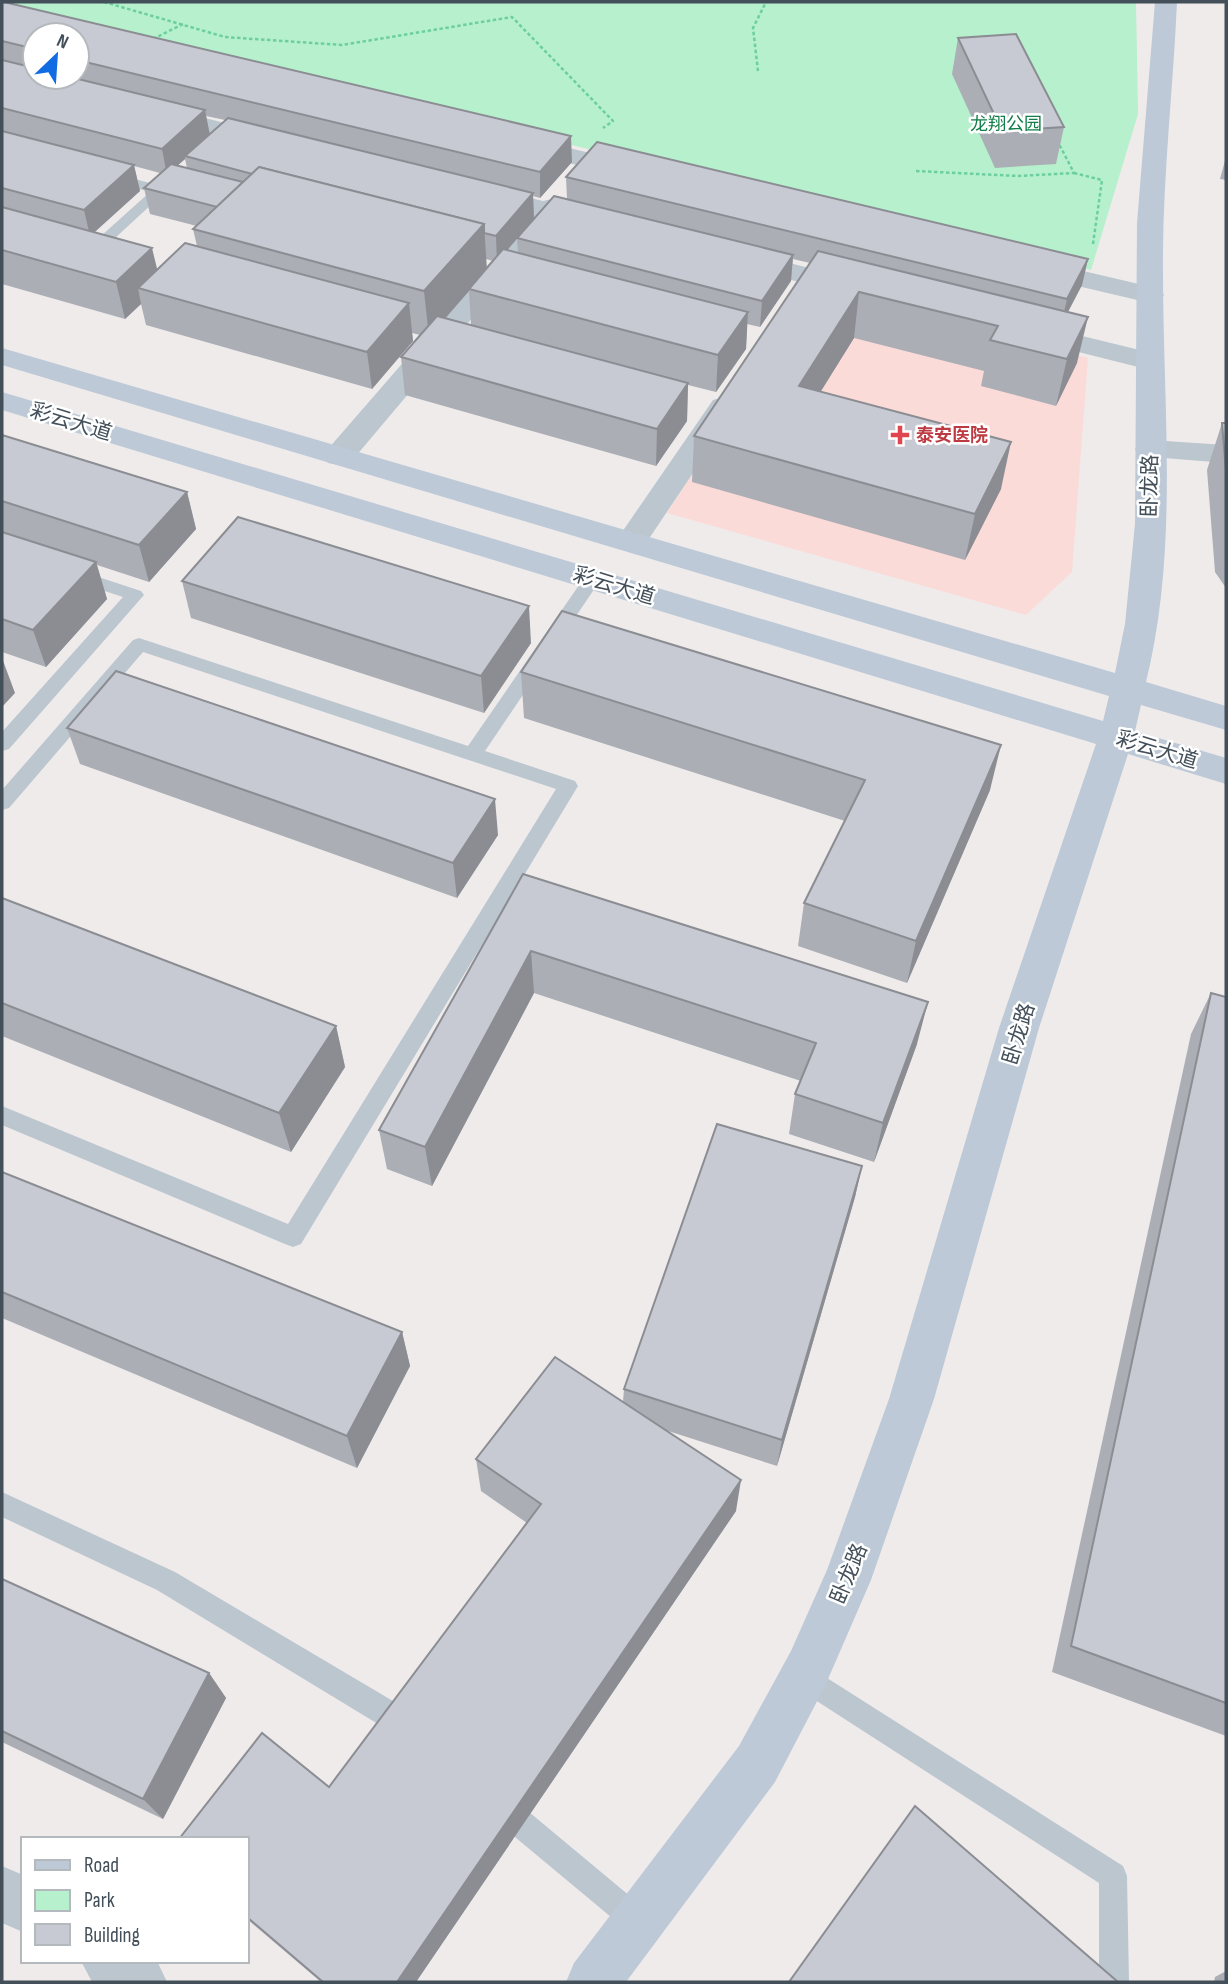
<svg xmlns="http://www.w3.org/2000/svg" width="1228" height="1984" viewBox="0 0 1228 1984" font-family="'Sofia Sans Condensed','Noto Sans SC',sans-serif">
<rect width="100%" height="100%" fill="#efebeb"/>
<polygon fill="#fbdbd8" points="812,291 1088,358 1072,572 1026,615 667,513"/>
<polygon fill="#b6f0cd" points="2,2 1136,2 1138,114 1091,270 2,8"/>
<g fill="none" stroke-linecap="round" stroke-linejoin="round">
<g stroke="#6dcf9f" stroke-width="2.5" stroke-dasharray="3.5 2.5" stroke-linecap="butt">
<polyline points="104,2 225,37 342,45 512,17 613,121 603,128"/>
<polyline points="153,39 183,24"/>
<polyline points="758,71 753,28 766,2"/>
<polyline points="916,171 1018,176 1074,173 1059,144"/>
<polyline points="1074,173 1102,180 1093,244"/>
</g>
<g fill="#bbc6cf" fill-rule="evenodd">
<polygon points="112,173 165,187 167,190 101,251 91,251 89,248 91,245 150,192 107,180 107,174"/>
<polygon points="77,570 141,591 144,595 9,749 2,751 2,732 123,597 71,580 68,576"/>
<polygon points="592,573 601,579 485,751 575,781 578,786 301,1244 293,1247 285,1244 2,1125 2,1106 288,1224 556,789 143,652 9,808 2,810 2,790 133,640 139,638 468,746 586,575"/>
<polygon points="2,1492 175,1572 398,1704 416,1719 420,1729 416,1739 406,1743 396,1739 378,1724 157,1590 2,1517"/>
<polygon points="805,1664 1123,1866 1127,1876 1129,1982 1099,1982 1099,1883 795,1687 792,1677 795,1667"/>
<polygon points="501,1793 511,1797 649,1912 653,1922 649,1932 639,1936 629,1932 491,1817 487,1807 491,1797"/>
</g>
<g fill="#bbc6cf" fill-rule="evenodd">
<polygon points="157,106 277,136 281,141 277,146 268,149 148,118 145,113 148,108"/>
<polygon points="521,136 642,166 646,171 642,176 633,179 512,149 508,144 512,139"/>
<polygon points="482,186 543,201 552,199 561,201 565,207 603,216 607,222 603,228 594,230 555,220 350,463 339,465 328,463 324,456 328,449 532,214 473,199 469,194 473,189"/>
<polygon points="741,251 862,281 866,287 862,293 852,295 731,265 728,259 731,253"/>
<polygon points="1032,259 1160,289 1164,295 1160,301 1150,303 1022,273 1018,267 1022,261"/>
<polygon points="1029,323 1160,355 1164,361 1160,367 1150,370 1019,337 1015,331 1019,325"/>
<polygon points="723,397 733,400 738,406 642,549 631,552 620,549 615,542 620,535 713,400"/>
<polygon points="1150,440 1226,445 1226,463 1139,456 1135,449 1139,442"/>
<polygon points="2,1866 23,1875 23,1932 2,1923"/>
<polygon points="81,1961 157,1961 167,1982 92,1982"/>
</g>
<path fill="#bdc9d6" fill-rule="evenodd" d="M1155,2h22c-4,90 -15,181 -14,271 0,137 16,275 -17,409l80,24v24l-85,-25 -6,26 91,27v26l-98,-30 -89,274 -105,371 -63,181 -46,106 -50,96 -149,200h-60l8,-19 165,-217 52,-95 36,-81 62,-171 110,-371 97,-284 -1094,-334v-18l1101,329 6,-25 -1107,-331v-17l1113,325 10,-49 10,-100 2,-301z"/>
</g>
<g fill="#abaeb5" fill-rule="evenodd">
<path d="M2,2l570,160 -32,36 -7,-2 1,23 33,-20 -1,-22 522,82 -6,26 -14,27 9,51 -21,43 -75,-20 3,-15 -130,-33 -34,54 181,97 -36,71 -273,-78 2,-46 116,-173 -17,-4 -2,22 -31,46 -13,-3 -1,25 -30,43 -28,-7 -1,36 -31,45 -251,-71 -4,-38 19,-22 -8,-2 1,8 -41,48 -226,-64 -5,-21 -16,15 -123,-35zM35,35h42v42h-42zM206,116l19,4 -15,14zM185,159l2,9 -9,-3zM134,166l26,7 -16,15 6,26 47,12 -4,3 4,17 -40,23 -62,-37 45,-41zM517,238l1,15 -11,-3zM486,259l7,2 -7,7zM469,291l2,34 -26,-7z"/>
<polygon points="958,38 1064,127 1056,164 995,168 952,74"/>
<polygon points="1226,157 1226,180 1220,179"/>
<polygon points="1222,423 1226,423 1226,588 1215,572 1207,470"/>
<polygon points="2,435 187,492 196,529 149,582 97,565 107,599 46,667 2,652"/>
<polygon points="182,581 531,643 484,713 191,618"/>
<polygon points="521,672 990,790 907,983 798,946 804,903 845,821 524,718"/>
<polygon points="67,728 498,835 457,898 80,764"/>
<polygon points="523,874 917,1044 874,1162 789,1134 795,1094 801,1081 534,993 432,1186 387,1169 379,1130"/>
<polygon points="2,898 336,1026 345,1067 291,1152 2,1036"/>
<polygon points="1211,993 1226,997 1226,1736 1052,1672 1191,1034"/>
<polygon points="862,1166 855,1197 777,1466 665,1430 736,1511 416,1982 321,1982 247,1919 247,1839 329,1787 527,1523 481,1491 476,1459 623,1402 624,1389"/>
<polygon points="2,1172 402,1332 410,1366 357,1468 2,1318"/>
<polygon points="2,1579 209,1673 226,1698 163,1819 2,1742"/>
<polygon points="1226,1971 1226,1982 1214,1982 1215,1977"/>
</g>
<g fill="#8b8d93">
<polygon points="205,110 210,136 185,156 185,159 167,175 162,149"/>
<polygon points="571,136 572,162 540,198 540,172"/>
<polygon points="134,165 140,191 90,236 84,210"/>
<polygon points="533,193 534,219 497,262 496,236"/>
<polygon points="484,224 487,270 469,289 469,291 429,337 424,291"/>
<polygon points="152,248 161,285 138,288 141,304 125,319 116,282"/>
<polygon points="793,255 791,281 760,327 762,301"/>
<polygon points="1088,259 1082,285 1061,325 1067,299"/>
<polygon points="859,292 854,338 795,433 799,386"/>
<polygon points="409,303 413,341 372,389 367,352"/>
<polygon points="748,312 746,349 716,392 718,355"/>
<polygon points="1088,317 1077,363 1056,406 1067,359"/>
<polygon points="688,383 687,421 656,466 657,429"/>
<polygon points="1011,442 1001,489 965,560 975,514"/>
<polygon points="187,492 196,529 149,582 139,545"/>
<polygon points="96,562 107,599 46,667 33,630"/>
<polygon points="529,606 531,643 484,713 481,676"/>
<polygon points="2,658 15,693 2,707"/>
<polygon points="1001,745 990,790 907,983 916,941"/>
<polygon points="495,799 498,835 457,898 453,863"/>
<polygon points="531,951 534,993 432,1186 425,1147"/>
<polygon points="928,1002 917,1044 874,1162 883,1123"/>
<polygon points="336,1026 345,1067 291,1152 279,1113"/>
<polygon points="862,1166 855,1197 777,1466 782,1440"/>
<polygon points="402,1332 410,1366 357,1468 347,1436"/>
<polygon points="741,1480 736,1511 416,1982 397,1982"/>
<polygon points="209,1673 226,1698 163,1819 143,1799"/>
</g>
<g fill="#c7cad2" stroke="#8b8d93" stroke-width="2">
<polygon points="2,2 4,2 571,136 540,172 77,60 77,35 35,35 35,49 2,41"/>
<polygon points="1016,34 1064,127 1002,131 958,38"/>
<polygon points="2,60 35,68 35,77 70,77 205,110 162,149 2,108"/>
<polygon points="228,118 533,193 496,236 484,233 484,224 259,167 252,174 185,156"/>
<polygon points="2,131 134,165 84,210 2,188"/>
<polygon points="597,142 1088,259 1067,299 566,177"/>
<polygon points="171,164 243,182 217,207 144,188"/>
<polygon points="259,167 484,224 424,291 193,229"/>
<polygon points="554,196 793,255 762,301 517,238"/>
<polygon points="2,207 152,248 116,282 2,250"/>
<polygon points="185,243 409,303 367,352 138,288"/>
<polygon points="503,249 748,312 718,355 469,289"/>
<polygon points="818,251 1088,317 1067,359 990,340 998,326 859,292 799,386 1011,442 975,514 694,436"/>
<polygon points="437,316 688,383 657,429 401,357"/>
<polygon points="1222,423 1226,423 1226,471"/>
<polygon points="2,435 187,492 139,545 2,501"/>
<polygon points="238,517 529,606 481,676 182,581"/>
<polygon points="2,532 96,562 33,630 2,619"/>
<polygon points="562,611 1001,745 916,941 804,903 865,780 521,672"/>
<polygon points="116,671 495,799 453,863 67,728"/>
<polygon points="523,874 928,1002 883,1123 795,1094 816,1043 531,951 425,1147 379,1130"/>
<polygon points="2,898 336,1026 279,1113 2,1003"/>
<polygon points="1211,993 1226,997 1226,1703 1071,1646"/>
<polygon points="717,1124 862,1166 782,1440 624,1389"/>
<polygon points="2,1172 402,1332 347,1436 2,1292"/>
<polygon points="555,1357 741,1480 397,1982 323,1982 247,1917 247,1839 179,1839 262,1733 329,1787 541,1504 476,1459"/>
<polygon points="2,1579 209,1673 143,1799 2,1731"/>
<polygon points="915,1806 1118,1982 789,1982"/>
</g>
<path fill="#e0444e" stroke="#fff" stroke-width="2.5" d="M896.5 424.5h7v7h7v7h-7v7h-7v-7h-7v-7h7z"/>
<g text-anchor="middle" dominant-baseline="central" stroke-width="5" stroke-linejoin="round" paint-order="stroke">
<g font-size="18" fill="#127d48" stroke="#fff">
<text x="1006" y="124">龙翔公园</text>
</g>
<g font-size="18" font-weight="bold" fill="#be3a42" stroke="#fff" text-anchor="start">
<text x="916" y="435">泰安医院</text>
</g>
<g font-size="21" fill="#434f59" stroke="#fff">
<text transform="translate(71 422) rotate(17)">彩云大道</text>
<text transform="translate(1150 486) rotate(-89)">卧龙路</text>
<text transform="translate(614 586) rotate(17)">彩云大道</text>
<text transform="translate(1157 750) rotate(17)">彩云大道</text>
<text transform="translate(1019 1034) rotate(-73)">卧龙路</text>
<text transform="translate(849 1574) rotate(-67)">卧龙路</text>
</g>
</g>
<rect width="1228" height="1984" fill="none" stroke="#434f59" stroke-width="7"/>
<rect x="21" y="1837" width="228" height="126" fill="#ffffff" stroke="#b4b9bd" stroke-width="2"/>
<rect x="35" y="1860" width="35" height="10" fill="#bdc9d6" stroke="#b4b9bd" stroke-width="2"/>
<text x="84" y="1872" font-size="21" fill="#434f59">Road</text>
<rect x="35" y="1890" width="35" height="21" fill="#b6f0cd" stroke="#b4b9bd" stroke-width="2"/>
<text x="84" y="1907" font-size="21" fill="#434f59">Park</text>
<rect x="35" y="1924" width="35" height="21" fill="#c7cad2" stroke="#b4b9bd" stroke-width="2"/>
<text x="84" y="1942" font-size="21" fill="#434f59">Building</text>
<g transform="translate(56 56) rotate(25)"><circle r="33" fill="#ffffff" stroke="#b4b9bd" stroke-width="2"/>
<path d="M0-5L12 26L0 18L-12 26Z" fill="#116ce3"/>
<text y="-10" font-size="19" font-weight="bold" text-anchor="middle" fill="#434f59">N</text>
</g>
</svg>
